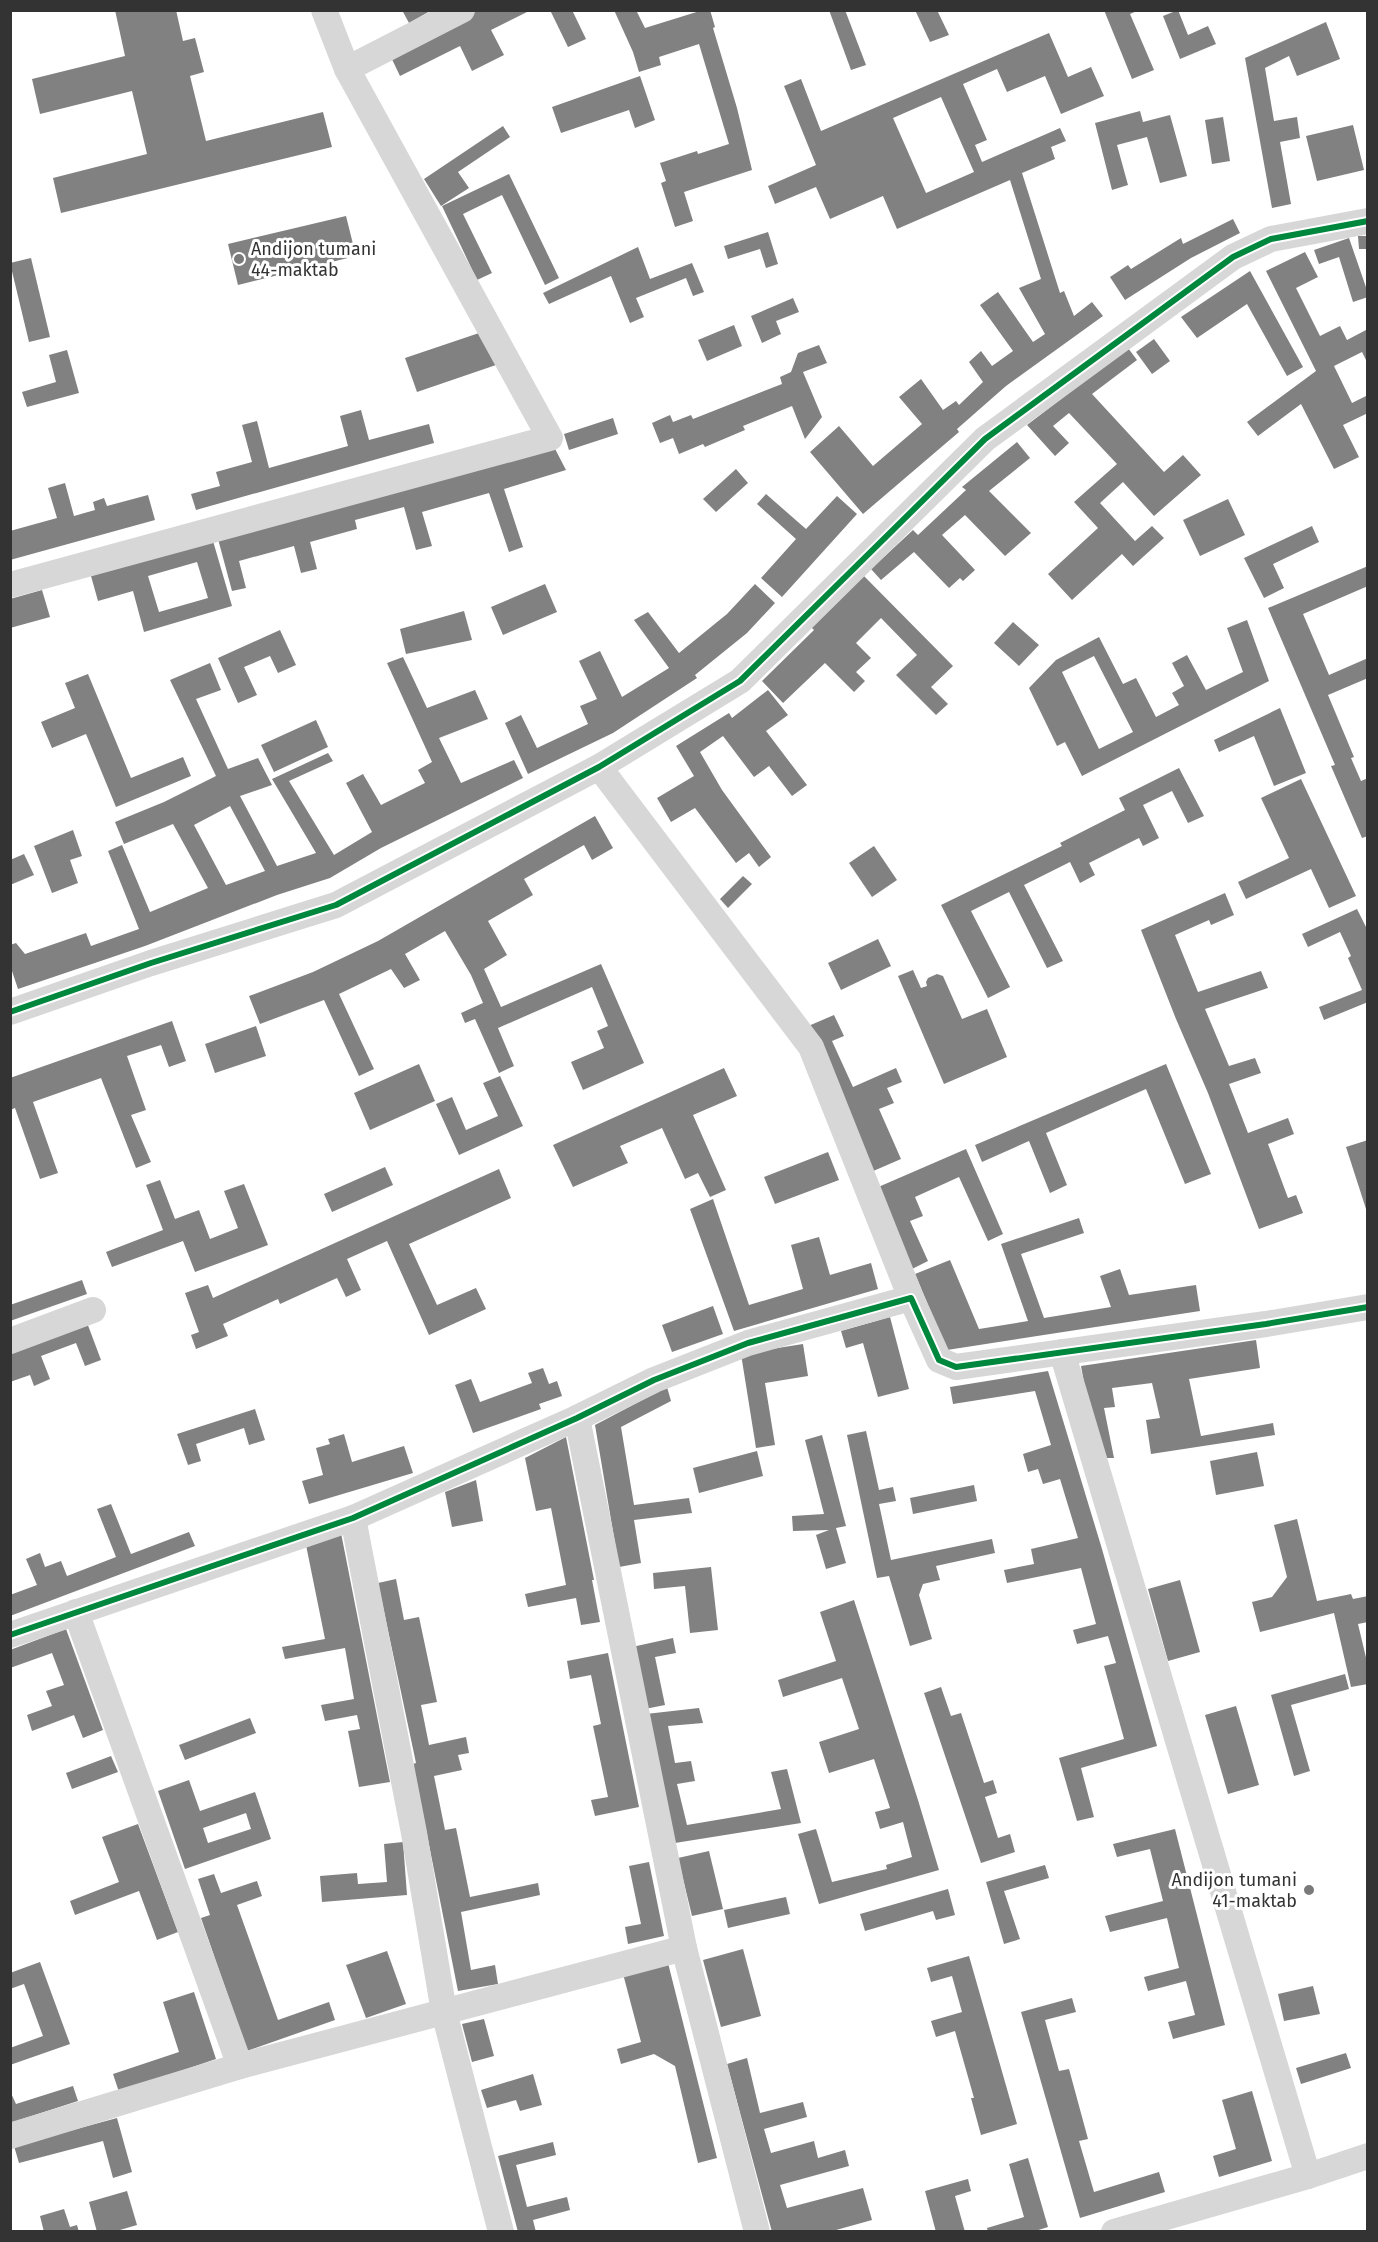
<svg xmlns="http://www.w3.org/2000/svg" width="1378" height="2242" viewBox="0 0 1378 2242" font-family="'Fira Sans',sans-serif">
<rect width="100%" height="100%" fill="#fff"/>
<g fill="#818181" fill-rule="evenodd">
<polygon points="115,10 176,10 183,41 195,38 204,72 190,76 206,141 323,112 332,147 61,213 53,178 147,154 132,91 40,114 32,79 125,56"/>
<polygon points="402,10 432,10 409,23"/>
<polygon points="474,10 531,10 491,30 504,55 472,71 460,46 400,76 389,53"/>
<polygon points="550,10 572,10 586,39 568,47"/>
<polygon points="614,10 636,10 645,28 703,10 710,10 715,27 713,28 737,108 752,170 684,192 693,221 675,227 661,183 666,181 660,163 697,151 698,154 729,144 699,44 659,57 661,65 639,72 633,52"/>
<polygon points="829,10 845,10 866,65 851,70"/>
<polygon points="915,10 937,10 949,35 930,42"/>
<polygon points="1104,10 1139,10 1130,14 1154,70 1132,79"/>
<polygon points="1178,10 1188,35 1208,26 1216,44 1180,59 1163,16"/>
<polygon points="1326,22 1340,59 1297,76 1289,56 1265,68 1274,121 1297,117 1300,138 1280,142 1291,204 1272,208 1245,58"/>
<path d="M1049,33l19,44 23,-10 13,29 -43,18 -16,-38 -38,16 -10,-23 -34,15 24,56 -12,5 7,17 78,-34 6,13 -15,6 4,12 -33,14 38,120 4,-2 10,25 18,-14 11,14 -97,70 -49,43 2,3 -96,82 -53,-62 29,-26 34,40 49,-42 -23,-27 22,-18 22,31 13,-9 3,4 24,-23 -14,-20 12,-11 11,15 21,-15 -33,-46 18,-13 35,50 12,-8 -26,-46 22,-9 -31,-99 -113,49 -14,-33 -53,23 -14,-32 -41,17 -7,-18 48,-21 -32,-79 17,-7 20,52zM941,97l33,75 -48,21 -33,-75z"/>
<polygon points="640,76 655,120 635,128 629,110 561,133 552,107"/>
<polygon points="1140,111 1143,122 1170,115 1187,176 1160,183 1147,137 1117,145 1128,185 1112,190 1095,123"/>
<polygon points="1223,117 1230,161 1212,164 1205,120"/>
<polygon points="1353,125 1364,170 1317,181 1306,136"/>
<polygon points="503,126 510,137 458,172 469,188 441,206 424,179"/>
<polygon points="509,174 559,278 545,285 502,195 463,214 492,273 477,280 442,206"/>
<polygon points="346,216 356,256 238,285 228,244"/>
<polygon points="1233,219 1240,233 1191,258 1125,300 1110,277 1128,265 1131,269 1181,238 1183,244"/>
<polygon points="768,232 778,264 766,268 760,249 728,259 724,246"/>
<polygon points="1358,236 1368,236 1368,249 1359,249"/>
<polygon points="1349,238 1368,293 1368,297 1353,302 1339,257 1319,264 1314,250"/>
<polygon points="638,247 650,279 692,263 704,292 693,296 686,278 636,298 644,317 630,323 611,276 549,304 543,293"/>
<polygon points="1305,252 1318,277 1296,288 1320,336 1340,326 1347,340 1366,330 1368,334 1368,364 1362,352 1334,366 1352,403 1368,395 1368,413 1343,425 1359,457 1334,469 1301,404 1258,436 1247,422 1316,371 1266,271"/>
<polygon points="31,258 50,337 29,342 10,263"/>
<polygon points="1250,271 1303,367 1287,376 1247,304 1197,338 1181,317"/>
<polygon points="793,298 799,312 776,321 781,334 762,343 751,316"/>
<polygon points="734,325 742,346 707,361 698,340"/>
<polygon points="485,331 496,365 417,392 405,358"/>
<polygon points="1154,339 1170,361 1152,374 1136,352"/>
<polygon points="819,345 827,363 803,372 822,417 805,439 792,406 743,426 745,430 705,447 703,444 679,454 673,438 660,443 652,423 670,415 673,422 691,415 693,419 782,384 780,377 791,372 798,353"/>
<polygon points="1128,348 1137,360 1092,394 1164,472 1183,455 1201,475 1154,516 1123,482 1100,503 1135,541 1152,526 1164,538 1133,566 1122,554 1072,600 1048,574 1098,528 1074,502 1117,464 1069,413 1053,426 1069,443 1055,456 1027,425"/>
<polygon points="67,350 79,393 27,407 22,392 56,382 49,355"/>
<polygon points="361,410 369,440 429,424 434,443 196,510 191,494 220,486 216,472 252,462 242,425 257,421 269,468 348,446 340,416"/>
<polygon points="613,418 618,434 569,450 564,434"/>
<polygon points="1017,442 1030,458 989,491 1031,533 1005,556 965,515 942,535 975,570 963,581 960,578 949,588 914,552 881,580 871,569 913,530 918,535 966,490 962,487"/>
<polygon points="553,445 566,470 504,489 523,547 509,552 489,493 422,512 432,546 416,550 404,507 355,520 357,529 310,542 317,569 301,573 294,546 239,561 246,588 232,591 218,539"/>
<polygon points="736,469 748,483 716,512 703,499"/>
<polygon points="65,483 74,516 95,510 93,502 104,498 107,506 148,495 155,520 10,560 10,531 57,518 48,488"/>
<polygon points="766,494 806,529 837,496 857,514 782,597 761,578 796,539 757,504"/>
<polygon points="1228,499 1245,535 1200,556 1183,520"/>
<polygon points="1312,526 1319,542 1273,564 1284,588 1264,598 1244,558"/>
<path d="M213,541l19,65 -88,26 -11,-41 -35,10 -7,-25zM197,562l11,36 -49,14 -11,-36z"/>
<polygon points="1368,566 1368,586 1303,614 1329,675 1368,658 1368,678 1328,695 1354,757 1351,758 1361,781 1368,778 1368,836 1362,838 1331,766 1335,765 1268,608"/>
<polygon points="860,572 953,666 931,687 948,704 936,715 896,675 917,655 881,618 856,643 871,658 856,672 865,681 854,692 825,663 783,703 762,681 814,630 808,624"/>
<polygon points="545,584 557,612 503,635 491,607"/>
<polygon points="755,584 775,603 747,633 695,675 697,678 613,733 528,774 505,723 521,715 537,748 588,724 580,706 597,699 579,661 600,651 622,697 669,668 634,620 648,612 679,653 727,614"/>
<polygon points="42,590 50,617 10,628 10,599"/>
<polygon points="464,611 472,640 406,654 400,629"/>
<path d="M1247,620l22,61 -187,95 -17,-34 -8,4 -28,-58 27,-28 43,-23 24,47 13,-6 20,39 23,-12 -7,-12 12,-7 -12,-23 15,-8 19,35 37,-18 -16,-44zM1094,656l39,76 -34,17 -37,-77z"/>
<polygon points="1013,622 1039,645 1019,666 994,643"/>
<polygon points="280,630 296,665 278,673 270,656 244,667 257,695 238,703 218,658"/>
<path d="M403,657l24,51 48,-18 13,29 -49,19 22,45 53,-23 9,18 -142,70 -51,30 -53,17 -132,51 -127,43 -8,-24v-20l6,-2 9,11 61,-21 5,13 48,-17 -31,-78 14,-6 28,67 58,-24 -35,-64 -49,20 -9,-22 49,-20 52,-26 -46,-96 40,-17 11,27 -25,9 32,70 30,-11 14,27 -32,11 37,70 39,-13 -44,-74 56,-26 5,8 -44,20 45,74 38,-23 -26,-49 17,-9 18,31 44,-22 -7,-13 14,-8 -45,-99zM230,806l35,65 -39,14 -32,-60z"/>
<polygon points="88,674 131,778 183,757 191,776 116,807 86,734 52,748 41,722 75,708 65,683"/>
<polygon points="768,690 788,715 766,731 807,785 792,796 769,766 754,777 723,736 700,752 722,790 771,857 759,867 749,853 736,863 695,808 671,822 657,798 694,776 676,746 729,713 732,718"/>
<polygon points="1280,708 1306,773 1274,786 1254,736 1219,752 1214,740"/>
<polygon points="316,720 328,747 274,772 261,745"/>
<polygon points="1179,768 1204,816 1188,823 1172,791 1143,805 1159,838 1143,846 1139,838 1089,863 1095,875 1080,883 1070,862 1024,885 1063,961 1047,968 1009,892 971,911 1010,987 988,998 941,905 1062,846 1060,843 1125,810 1119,798"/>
<polygon points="1301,779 1356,896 1329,908 1311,869 1246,899 1238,882 1289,858 1261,798"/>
<polygon points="595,816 613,848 592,860 584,845 524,879 533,895 488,921 507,955 484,969 501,1007 601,964 644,1063 583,1090 571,1062 604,1048 597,1031 608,1026 592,987 498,1028 514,1066 499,1073 475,1019 465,1023 461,1013 483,1003 471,975 445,931 405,954 420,980 404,988 391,969 339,994 374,1069 359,1076 324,1000 260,1024 249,996 313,972 378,941"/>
<polygon points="73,830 82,856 70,860 78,883 52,893 34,846"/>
<polygon points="874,846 897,880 872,897 849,863"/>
<polygon points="24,854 34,875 10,885 10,860"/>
<polygon points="743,876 752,884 728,908 720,899"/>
<polygon points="1225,893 1234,915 1211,925 1209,920 1175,935 1198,992 1261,971 1268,988 1205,1009 1229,1066 1255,1058 1261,1073 1229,1084 1248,1133 1288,1118 1294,1134 1268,1144 1288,1198 1296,1195 1303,1213 1259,1229 1208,1093 1176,1019 1141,930"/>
<polygon points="1357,909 1368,931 1368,1002 1324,1020 1319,1007 1362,990 1348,958 1351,956 1340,932 1308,947 1302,934"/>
<polygon points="878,939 891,966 841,990 828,963"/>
<polygon points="913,970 921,988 927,986 926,982 928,978 937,974 943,976 962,1019 987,1009 1007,1057 944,1084 898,976"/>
<polygon points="834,1015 844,1036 832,1041 853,1087 896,1068 902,1082 887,1088 894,1103 879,1109 901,1159 871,1172 806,1027"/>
<polygon points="172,1021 186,1061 169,1067 161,1045 127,1056 146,1110 131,1115 151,1162 136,1168 101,1078 33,1102 58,1173 40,1179 15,1108 10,1110 10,1078"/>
<polygon points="256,1026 266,1056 215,1073 205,1044"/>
<polygon points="419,1064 435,1101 370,1130 354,1093"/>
<polygon points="1166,1064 1211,1174 1185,1184 1146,1089 1046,1133 1067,1185 1050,1193 1029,1141 982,1162 975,1145"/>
<polygon points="724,1068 737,1096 693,1115 726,1190 710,1197 698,1173 685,1179 662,1128 620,1146 628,1163 573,1187 553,1145"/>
<polygon points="500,1076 523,1126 459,1155 436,1104 452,1097 466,1130 498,1116 483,1083"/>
<polygon points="1368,1140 1368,1212 1367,1212 1346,1147"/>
<polygon points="966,1149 1003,1234 988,1241 959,1177 915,1197 923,1216 910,1221 928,1261 912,1269 876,1188"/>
<polygon points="828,1152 839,1180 775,1204 764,1177"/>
<polygon points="385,1167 393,1185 332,1212 324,1194"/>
<polygon points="499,1169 511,1198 409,1244 437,1305 476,1288 486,1309 429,1335 387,1241 347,1259 361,1290 346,1297 337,1278 280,1304 278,1299 223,1324 228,1336 196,1349 191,1335 199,1332 185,1293 208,1285 213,1298"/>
<polygon points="160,1180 175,1219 199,1210 210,1239 238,1228 224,1191 244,1184 268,1245 195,1272 183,1241 112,1267 106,1252 163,1230 146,1185"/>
<polygon points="713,1199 749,1305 803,1289 791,1245 819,1237 830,1275 871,1263 878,1289 734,1331 690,1209"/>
<polygon points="1079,1218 1084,1233 1021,1254 1044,1318 1111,1307 1100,1276 1120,1269 1129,1295 1196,1285 1200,1311 947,1350 915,1274 950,1260 979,1329 1028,1321 1001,1244"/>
<polygon points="82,1280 87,1294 10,1321 10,1305"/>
<polygon points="713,1306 723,1334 672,1352 662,1325"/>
<polygon points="890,1317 909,1389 878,1397 863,1343 846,1348 841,1331"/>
<polygon points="86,1320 101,1360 85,1366 76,1343 41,1356 50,1379 34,1386 30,1375 10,1382 10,1348"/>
<polygon points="1256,1340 1260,1368 1189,1379 1201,1436 1273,1423 1275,1435 1151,1454 1146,1420 1160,1418 1152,1383 1112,1388 1115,1407 1104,1408 1114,1458 1104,1458 1089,1410 1081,1366"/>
<polygon points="803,1344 808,1376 765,1383 775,1445 756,1448 741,1354"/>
<polygon points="543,1368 549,1384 557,1381 562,1396 539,1404 541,1409 473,1433 455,1385 471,1379 480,1402 532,1383 528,1373"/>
<polygon points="1048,1371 1102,1549 1157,1746 1081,1768 1094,1817 1077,1821 1059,1758 1124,1739 1104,1666 1116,1663 1108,1636 1077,1644 1073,1630 1096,1624 1081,1568 1007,1583 1004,1570 1034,1564 1031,1549 1078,1538 1060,1479 1043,1484 1038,1469 1028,1472 1023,1454 1051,1445 1035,1391 953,1404 950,1387"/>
<polygon points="667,1387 671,1401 621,1427 634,1505 689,1498 692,1513 634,1520 641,1563 619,1567 595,1425"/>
<polygon points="255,1409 265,1440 249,1445 244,1428 196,1444 201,1461 188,1465 177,1434"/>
<polygon points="866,1431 879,1490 893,1487 896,1501 879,1504 891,1560 992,1539 995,1553 936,1566 940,1580 923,1584 919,1595 932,1639 910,1646 889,1576 877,1578 847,1435"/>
<polygon points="344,1434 352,1462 404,1446 413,1473 309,1504 302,1481 323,1475 316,1448 330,1444 328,1439"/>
<polygon points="822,1435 846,1526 836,1528 846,1563 826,1569 816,1535 829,1530 793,1531 792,1516 824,1514 805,1440"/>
<polygon points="566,1437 594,1580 592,1580 600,1622 581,1625 576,1598 528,1607 525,1594 566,1585 551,1508 536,1511 525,1458"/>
<polygon points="757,1451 763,1476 699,1493 693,1468"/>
<polygon points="1257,1452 1264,1486 1216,1495 1210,1461"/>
<polygon points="476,1480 483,1521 452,1527 445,1492"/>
<polygon points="974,1485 977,1501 913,1514 910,1498"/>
<polygon points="111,1504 131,1554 189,1532 195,1546 10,1616 10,1595 37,1585 26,1559 40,1553 45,1567 61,1561 67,1576 116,1557 97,1509"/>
<polygon points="1297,1519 1317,1601 1351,1594 1353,1599 1368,1596 1368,1622 1358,1624 1368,1666 1368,1684 1351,1687 1334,1613 1260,1632 1252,1602 1272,1597 1287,1577 1274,1525"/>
<polygon points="341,1533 390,1782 359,1787 348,1731 360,1729 357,1715 325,1721 321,1705 354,1699 345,1648 285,1659 282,1647 325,1639 306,1545"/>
<polygon points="711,1567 718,1630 690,1633 685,1586 654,1589 653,1573"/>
<polygon points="396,1579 404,1620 419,1617 437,1702 421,1705 429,1745 466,1737 469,1753 458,1755 462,1770 434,1776 445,1830 456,1828 470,1897 538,1883 540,1895 461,1912 471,1970 495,1965 498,1984 458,1991 413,1764 416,1763 378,1583"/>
<polygon points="1180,1580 1200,1652 1168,1661 1148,1589"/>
<polygon points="854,1600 918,1800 939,1870 819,1904 798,1834 816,1829 832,1882 887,1869 886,1865 912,1857 903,1822 880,1829 875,1812 890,1808 874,1759 829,1773 819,1742 859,1729 842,1678 783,1697 778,1680 836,1661 820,1612"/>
<polygon points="66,1629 103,1730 83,1738 74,1715 32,1731 27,1715 52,1706 46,1691 64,1685 52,1653 10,1668 10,1650"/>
<polygon points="673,1638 676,1653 655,1657 665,1705 645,1709 632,1647"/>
<polygon points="608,1653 639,1807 595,1816 591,1800 608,1797 593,1726 601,1724 591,1675 570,1679 567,1661"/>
<polygon points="1345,1674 1349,1689 1291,1705 1310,1771 1294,1776 1271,1695"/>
<polygon points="941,1687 951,1716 961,1713 984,1783 993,1780 997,1793 985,1797 998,1838 1010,1834 1015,1852 981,1863 924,1693"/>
<polygon points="1236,1706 1259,1785 1228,1794 1205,1715"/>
<polygon points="699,1708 703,1723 668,1726 675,1763 691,1761 695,1781 677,1784 687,1825 781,1809 771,1772 787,1769 801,1823 675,1843 646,1714"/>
<polygon points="250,1718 256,1733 185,1760 179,1745"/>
<polygon points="111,1756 118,1772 72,1789 66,1773"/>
<path d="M189,1780l11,31 55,-19 16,47 -86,30 -27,-78zM246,1813l5,16 -43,14 -5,-15z"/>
<polygon points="138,1824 178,1932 157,1940 139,1891 75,1915 70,1901 119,1882 102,1837"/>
<polygon points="1175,1829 1225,2025 1173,2039 1168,2022 1195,2015 1186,1981 1148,1991 1144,1977 1179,1968 1167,1918 1110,1932 1105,1916 1163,1901 1150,1849 1117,1857 1113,1844"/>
<polygon points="403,1842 407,1895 322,1902 320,1876 357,1873 358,1884 387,1882 384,1844"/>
<polygon points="709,1851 723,1909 692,1916 678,1858"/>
<polygon points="649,1862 664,1936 628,1944 625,1927 641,1924 629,1866"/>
<polygon points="1045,1865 1049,1878 1004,1891 1020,1939 1004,1944 986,1882"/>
<polygon points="214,1874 221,1893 257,1881 262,1896 237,1905 278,2020 329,2002 335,2020 247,2051 201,1918 210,1915 198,1879"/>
<polygon points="948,1889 955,1915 936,1920 933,1911 865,1931 860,1914"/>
<polygon points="786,1897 790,1914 728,1928 724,1910"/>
<polygon points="743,1949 761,2016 721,2027 703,1960"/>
<polygon points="387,1951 406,2004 366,2018 346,1965"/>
<polygon points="969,1956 1017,2124 981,2135 971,2098 974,2098 955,2031 936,2037 931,2021 962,2012 952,1976 931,1982 927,1968"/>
<polygon points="667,1959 717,2158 698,2163 675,2066 654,2054 621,2064 617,2049 641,2042 622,1970"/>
<polygon points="40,1962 70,2044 10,2065 10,2048 43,2036 24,1984 10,1989 10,1973"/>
<polygon points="1313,1986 1320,2014 1284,2021 1278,1994"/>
<polygon points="194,1992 216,2059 119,2092 113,2074 179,2052 163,2002"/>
<polygon points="1072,1998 1076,2012 1045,2020 1059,2071 1069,2069 1088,2139 1079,2141 1094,2192 1159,2172 1165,2192 1080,2218 1021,2012"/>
<polygon points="484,2019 494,2056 472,2062 462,2024"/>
<polygon points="1346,2053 1351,2068 1301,2084 1296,2068"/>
<polygon points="747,2058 760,2113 803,2102 807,2117 764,2129 771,2153 814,2141 818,2158 845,2150 849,2166 780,2185 787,2208 863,2188 872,2220 829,2232 772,2232 727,2064"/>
<polygon points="533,2074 542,2105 520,2111 516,2100 487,2108 481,2090"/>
<polygon points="73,2086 78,2101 10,2123 10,2091 16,2104"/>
<polygon points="1252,2091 1272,2161 1219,2177 1213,2156 1236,2149 1222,2100"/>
<polygon points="117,2118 132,2172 113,2178 103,2141 19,2163 14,2146"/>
<polygon points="553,2142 556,2155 516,2165 527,2207 567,2197 570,2210 533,2220 536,2232 518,2232 498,2156"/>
<polygon points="1028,2158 1048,2227 1032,2232 988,2232 987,2228 1024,2217 1009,2164"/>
<polygon points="968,2179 971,2191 955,2196 965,2232 936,2232 925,2191"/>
<polygon points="127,2191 137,2225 113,2232 97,2232 89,2202"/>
<polygon points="64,2209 70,2227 77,2225 79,2232 44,2232 40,2216"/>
</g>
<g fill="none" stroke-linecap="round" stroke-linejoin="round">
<g stroke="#d7d7d7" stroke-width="26">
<polyline points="347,69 462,10"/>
<polyline points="10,585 550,438 347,69 324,10"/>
<polyline points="599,767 811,1047 911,1298"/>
<polyline points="10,1012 151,963 336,905 599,767 740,681 985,439 1233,257 1271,239 1368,221"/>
<polyline points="10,1341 93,1310"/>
<polyline points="1062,1352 1308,2176"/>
<polyline points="577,1418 684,1948 757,2232"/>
<polyline points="353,1518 414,1833 444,2012 501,2232"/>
<polyline points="76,1612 240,2066"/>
<polyline points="10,1635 353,1518 577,1418 654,1380 748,1343 911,1298 939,1360 956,1367 1266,1324 1368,1307"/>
<polyline points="10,2136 240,2066 684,1948"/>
<polyline points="1114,2232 1308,2176 1368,2156"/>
</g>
<g stroke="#fff" stroke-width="10">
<g id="cycleway">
<polyline points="10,1012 151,963 336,905 599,767 740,681 985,439 1233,257 1271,239 1368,221"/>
<polyline points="10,1635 353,1518 577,1418 654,1380 748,1343 911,1298 939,1360 956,1367 1266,1324 1368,1307"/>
</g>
</g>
<use href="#cycleway" stroke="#00873e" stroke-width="6"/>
</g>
<g fill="#7a7a7a" stroke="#fff" stroke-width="2">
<circle cx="239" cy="259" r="6"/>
<circle cx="1309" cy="1890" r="6"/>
</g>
<g text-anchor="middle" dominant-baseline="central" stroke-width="6" stroke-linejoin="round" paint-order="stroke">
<g font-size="18" fill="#333" stroke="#fff" text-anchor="start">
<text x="251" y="249">Andijon tumani<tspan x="251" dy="21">44-maktab</tspan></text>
<text x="1297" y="1880" text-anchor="end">Andijon tumani<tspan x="1297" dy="21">41-maktab</tspan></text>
</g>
</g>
<rect width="1378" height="2242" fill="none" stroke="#333333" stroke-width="24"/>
</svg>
